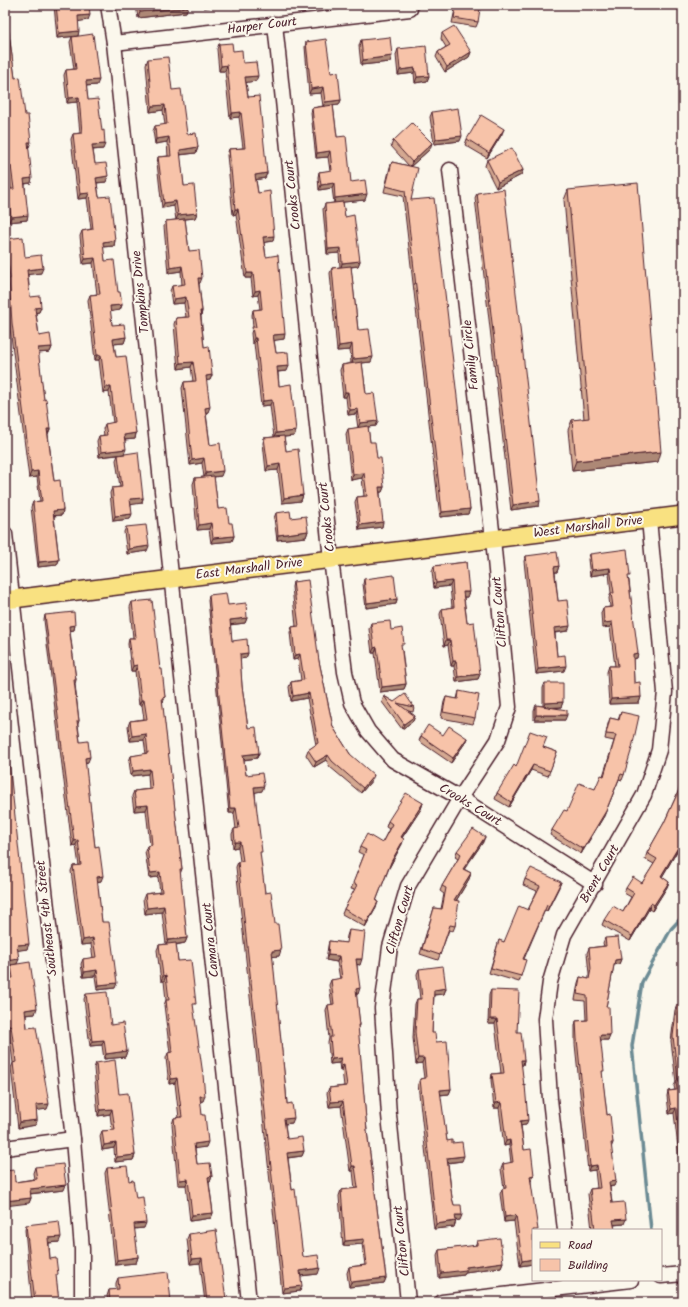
<svg xmlns="http://www.w3.org/2000/svg" width="688" height="1307" viewBox="0 0 688 1307" font-family="Kalam,sans-serif">
<rect width="100%" height="100%" fill="#fbf7ec"/>
<filter id="ink" filterUnits="userSpaceOnUse"><feTurbulence type="fractalNoise" baseFrequency=".025" numOctaves="2"/><feDisplacementMap in="SourceGraphic" scale="8" xChannelSelector="R" yChannelSelector="G"/><feConvolveMatrix kernelMatrix="1 2 1 2 8 2 1 2 1" color-interpolation-filters="sRGB"/></filter>
<g filter="url(#ink)">
<g fill="none" stroke-linecap="round" stroke-linejoin="round">
<polyline stroke="#6c8b94" stroke-width="3.5" points="651,1230 632,1046 642,982 671,929 683,916"/>
<g stroke="#4a1f2b" stroke-width="17">
<g id="minor">
<polyline points="108,5 114,43 249,1302"/>
<polyline points="275,24 331,559 345,672 352,703 368,731 393,760 460,798 595,884"/>
<polyline points="114,43 410,9"/>
<polyline points="5,534 73,1139 82,1249 82,1302"/>
<polyline points="5,1148 73,1139"/>
<polyline points="565,1230 550,1099 545,1019 550,982 564,935 644,795 659,750 665,692 649,519"/>
<polyline points="661,1276 683,1274"/>
<polyline points="408,1302 389,1115 382,1008 390,947 408,886 460,798 498,740 509,707 493,539 450,170"/>
<polyline points="442,1302 631,1280"/>
</g>
</g>
<g stroke="#4a1f2b" stroke-width="20">
<polyline id="major" points="5,600 683,515"/>
</g>
<use href="#minor" stroke="#fbf7ec" stroke-width="14"/>
<use href="#major" stroke="#f9e181" stroke-width="17"/>
</g>
<g fill="#d4a891" stroke="#4a1f2b">
<polygon points="5,5 15,78 29,147 28,147 31,183 25,184 27,220 9,222 6,195 8,189 11,189 9,171 5,172"/>
<polygon points="54,5 89,5 88,20 78,21 78,36 57,38"/>
<polygon points="136,5 187,5 186,12 138,18"/>
<polygon points="456,5 476,5 475,8 478,22 476,27 452,23"/>
<polygon points="442,33 471,52 469,57 445,72 436,57 438,52 446,47 441,39"/>
<polygon points="72,37 97,85 86,86 88,100 103,149 93,150 95,164 106,182 97,183 99,197 115,240 114,246 103,247 105,261 118,292 122,305 120,310 110,311 112,325 126,337 124,343 114,344 116,357 136,433 135,439 125,440 124,454 143,498 142,503 131,504 130,519 113,521 110,493 112,488 120,487 116,460 118,455 99,457 97,441 99,436 104,435 103,429 105,424 113,423 109,392 103,393 99,360 95,360 88,300 90,295 97,294 93,263 83,264 80,236 82,231 91,229 87,198 78,199 71,139 73,134 80,133 77,102 67,103 64,75 66,70 74,69 70,42"/>
<polygon points="361,40 390,62 361,65 359,46"/>
<polygon points="306,42 331,73 341,100 339,105 333,105 337,137 351,182 365,200 343,202 345,217 360,261 358,266 351,267 358,330 371,362 362,363 366,394 378,421 376,426 368,427 370,442 377,458 384,487 382,492 380,492 382,527 359,530 355,502 357,497 364,496 362,478 351,480 346,434 348,429 358,428 356,414 348,415 346,397 343,397 340,370 342,365 351,363 350,350 337,351 330,273 332,268 340,267 339,253 327,254 323,209 325,204 334,203 332,188 319,190 318,177 319,172 330,171 328,157 316,158 311,113 312,108 323,106 321,93 309,94 305,47"/>
<polygon points="219,44 233,51 243,63 256,81 246,82 248,97 267,173 265,178 256,180 258,193 273,241 264,242 266,257 284,339 274,340 276,353 287,371 278,372 279,386 296,431 294,436 284,437 286,451 303,495 301,501 282,503 278,470 266,471 263,443 264,438 274,437 270,405 261,406 254,343 252,343 251,333 253,327 252,315 253,310 260,309 258,295 253,296 251,278 245,278 236,214 233,215 227,155 229,149 243,148 239,117 230,118 225,71 219,71 217,49"/>
<polygon points="398,49 429,76 427,81 415,83 414,73 398,75 396,55"/>
<polygon points="148,59 172,90 187,134 198,147 196,153 180,155 184,186 197,213 195,218 185,219 189,251 200,283 199,283 202,311 201,316 204,347 212,375 210,380 206,380 208,412 206,413 210,445 221,476 214,477 218,509 229,523 234,536 232,541 211,543 209,529 197,530 193,484 195,478 204,477 202,463 190,465 182,388 184,382 193,381 191,367 178,369 174,324 176,318 186,317 184,303 172,304 170,291 172,286 182,285 181,271 168,273 164,226 166,221 176,220 174,206 162,208 157,163 158,157 168,156 167,142 155,144 153,131 155,126 165,125 163,110 150,112 146,64"/>
<polygon points="432,112 460,141 434,144 430,117"/>
<polygon points="502,134 487,158 465,145 467,139"/>
<polygon points="393,141 430,149 411,166 411,200 470,509 468,514 440,517 403,196 384,192 390,167 392,162 409,166 391,146"/>
<polygon points="487,160 523,170 521,175 496,188 485,166"/>
<polygon points="568,190 658,462 572,471 568,430 572,420 584,419 564,200"/>
<polygon points="477,193 539,506 511,510 475,198"/>
<polygon points="6,239 25,257 41,273 28,274 30,297 41,307 39,312 36,313 39,336 52,347 50,352 38,353 44,400 50,429 48,434 54,481 63,510 62,515 54,516 59,560 57,565 38,567 31,507 33,502 40,501 37,477 29,478 10,328 7,284 8,281 5,255 5,241"/>
<polygon points="276,513 291,518 308,531 306,537 277,540 274,518"/>
<polygon points="126,527 147,551 127,554 124,532"/>
<polygon points="683,540 683,564 681,545"/>
<polygon points="590,554 629,580 637,658 633,659 634,683 641,697 639,703 609,704 607,672 609,666 615,666 610,627 602,628 601,613 603,608 610,607 609,598 611,593 609,573 590,576 588,559"/>
<polygon points="526,556 559,566 557,572 555,572 558,601 568,631 555,633 557,656 564,671 536,674 524,561"/>
<polygon points="466,562 467,597 464,597 467,623 480,674 478,679 456,682 454,666 451,666 448,645 444,646 440,614 442,609 452,607 450,586 434,588 432,571 434,566"/>
<polygon points="364,579 397,599 396,604 366,608 363,584"/>
<polygon points="293,582 319,661 333,727 350,754 372,780 361,793 330,767 326,760 314,767 306,755 308,750 316,745 307,698 291,701 289,687 291,682 301,680 298,659 293,660 290,632 292,627 296,626 292,587"/>
<polygon points="209,595 228,605 247,618 245,623 230,625 232,641 248,653 246,658 240,659 242,686 248,728 259,753 257,758 244,760 246,775 262,791 255,792 260,857 265,893 279,956 272,956 286,1091 287,1104 292,1123 285,1124 287,1139 304,1151 302,1156 288,1158 292,1190 303,1257 318,1274 301,1276 300,1291 282,1293 236,867 238,862 240,861 238,847 233,848 232,834 234,829 236,829 234,813 229,813 208,600"/>
<polygon points="132,602 160,669 165,697 163,702 162,702 182,869 180,874 187,938 185,943 176,945 178,961 193,1009 203,1101 200,1101 206,1147 195,1148 197,1164 212,1176 210,1182 209,1182 213,1213 211,1218 190,1221 186,1185 178,1185 172,1124 174,1118 179,1118 175,1083 169,1084 166,1058 168,1053 170,1053 164,1005 166,1000 164,981 161,981 157,950 159,945 166,944 162,912 145,914 143,899 145,894 160,892 158,877 149,878 145,851 147,846 150,845 146,810 134,811 132,796 134,791 149,789 148,774 131,776 129,761 131,756 146,754 144,740 130,741 128,726 130,721 144,719 142,705 139,705 135,671 131,671 128,644 129,638 133,638 130,607"/>
<polygon points="45,615 75,625 74,630 70,631 76,680 75,684 79,721 78,724 80,742 88,762 85,763 95,847 101,881 97,882 102,922 115,988 97,990 95,976 83,977 81,964 83,959 93,958 91,944 81,945 71,871 73,866 79,866 76,845 72,846 44,620"/>
<polygon points="371,623 391,630 402,649 406,684 404,689 380,692 375,653 372,653 369,629"/>
<polygon points="545,683 563,702 561,707 552,708 565,720 534,720 534,710 536,705 543,706 543,688"/>
<polygon points="459,691 475,718 473,724 441,718 444,702 446,697 457,699"/>
<polygon points="384,696 394,702 414,707 413,712 408,711 415,716 413,721 402,729 382,702"/>
<polygon points="621,712 624,775 622,780 619,779 604,816 581,854 550,835 552,830 567,811 595,789 603,776 614,741 605,739 608,724 610,718 618,720"/>
<polygon points="5,725 27,949 17,950 17,964 35,1014 26,1015 27,1028 47,1109 36,1110 37,1120 36,1125 18,1128 11,1068 13,1063 9,1031 5,1031 5,997 7,997 5,984 7,978 10,978 9,970 11,965 5,966"/>
<polygon points="443,735 467,738 465,743 451,763 419,741 421,736"/>
<polygon points="543,747 557,752 548,776 531,770 509,807 495,799 497,793 516,767"/>
<polygon points="683,775 683,841 662,877 669,882 667,887 652,911 649,909 630,941 602,925 604,920 623,912 631,897 624,893 626,888 642,883 654,864 645,859 647,853 664,823 678,792"/>
<polygon points="423,803 421,809 402,838 402,844 389,868 376,901 376,908 365,927 342,914 344,909 355,890 351,889 364,855 358,852 360,847 382,843 389,829 386,827 388,821"/>
<polygon points="483,842 464,869 471,873 469,879 456,901 455,926 453,931 449,930 438,960 420,954 434,908 441,909 444,894 440,891 442,886 458,859 455,857 457,851"/>
<polygon points="525,879 559,887 547,911 545,910 524,959 521,976 519,982 489,973 499,940 504,942 528,910 537,891 523,885"/>
<polygon points="349,930 360,965 357,964 358,994 356,994 360,1025 358,1030 367,1131 386,1278 384,1283 349,1287 347,1273 349,1267 365,1265 362,1244 343,1246 339,1196 341,1190 355,1189 353,1171 350,1171 341,1106 329,1107 327,1093 329,1088 344,1086 342,1070 340,1071 339,1063 330,1064 328,1043 329,1038 326,1010 328,1005 332,1005 329,985 331,980 340,979 337,962 326,960 328,946 329,941 346,943 347,936"/>
<polygon points="605,938 621,959 619,964 614,965 606,1007 608,1040 600,1040 602,1075 607,1115 613,1143 611,1148 614,1186 610,1187 612,1203 624,1224 614,1225 615,1230 592,1230 588,1194 590,1189 597,1188 595,1170 588,1171 575,1044 575,1026 576,1021 586,1020 585,1001 575,1000 578,983 580,977 589,979 589,974 587,953 589,948 604,946 603,943"/>
<polygon points="419,969 446,988 444,994 434,995 432,1033 436,1042 451,1089 449,1094 440,1095 447,1141 452,1143 462,1161 448,1163 452,1198 454,1205 460,1220 456,1220 454,1227 434,1229 418,1084 420,1079 424,1078 422,1063 416,1064 413,1038 415,1004 417,999 420,999 417,974"/>
<polygon points="683,988 683,999 679,997"/>
<polygon points="491,990 517,1032 524,1060 523,1065 521,1065 526,1125 521,1125 524,1150 534,1175 532,1180 531,1180 533,1230 533,1264 520,1266 514,1221 504,1222 500,1194 502,1189 504,1188 501,1169 503,1164 511,1163 509,1145 504,1146 499,1108 494,1108 491,1080 492,1074 501,1073 495,1024 488,1024 489,995"/>
<polygon points="86,994 111,1025 127,1051 125,1057 104,1059 102,1045 90,1046 84,999"/>
<polygon points="677,1005 683,1006 683,1191 674,1113 669,1114 667,1096 668,1091 675,1090 674,1086 676,1082 671,1041 675,1010"/>
<polygon points="96,1063 119,1094 135,1155 133,1160 115,1162 114,1148 102,1150 100,1136 102,1131 112,1130 110,1114 98,1116 94,1068"/>
<polygon points="35,1167 64,1190 30,1194 31,1198 29,1203 15,1182 34,1179 33,1173"/>
<polygon points="107,1168 129,1181 136,1198 144,1228 134,1229 138,1257 136,1263 115,1265 105,1173"/>
<polygon points="26,1225 59,1242 49,1243 50,1259 56,1278 59,1302 32,1302 25,1230"/>
<polygon points="189,1234 226,1299 225,1302 205,1302 200,1263 190,1264 187,1239"/>
<polygon points="477,1241 503,1262 501,1267 465,1272 464,1275 439,1278 437,1255 439,1250 475,1246"/>
<polygon points="118,1278 171,1302 108,1302 107,1296 109,1290 116,1290 116,1283"/>
</g>
<g fill="#ad8876" stroke="#4a1f2b">
<polygon points="205,5 233,5 204,8"/>
<polygon points="188,7 186,12 138,18 140,12"/>
<polygon points="90,15 88,20 76,22 78,16"/>
<polygon points="79,31 78,36 57,38 59,33"/>
<polygon points="471,52 469,57 445,72 447,67"/>
<polygon points="392,56 390,62 361,65 363,60"/>
<polygon points="227,65 225,71 219,71 221,66"/>
<polygon points="415,68 414,73 398,75 400,70"/>
<polygon points="258,76 256,81 243,83 245,77"/>
<polygon points="429,76 427,81 415,83 417,77"/>
<polygon points="99,80 97,85 84,86 86,81"/>
<polygon points="323,87 321,93 309,94 311,89"/>
<polygon points="79,97 77,102 67,103 69,98"/>
<polygon points="341,100 339,105 323,107 325,102"/>
<polygon points="165,105 163,110 150,112 152,106"/>
<polygon points="241,112 239,117 230,118 232,113"/>
<polygon points="504,129 502,134 487,158 489,153"/>
<polygon points="462,136 460,141 434,144 436,139"/>
<polygon points="169,137 167,142 155,144 156,139"/>
<polygon points="28,142 31,142 29,147 26,147"/>
<polygon points="432,143 430,149 410,167 412,162"/>
<polygon points="105,144 103,149 90,150 92,145"/>
<polygon points="198,147 196,153 178,155 180,150"/>
<polygon points="330,151 328,157 316,158 317,153"/>
<polygon points="11,166 9,171 5,172 6,167"/>
<polygon points="523,170 521,175 496,188 498,182"/>
<polygon points="267,173 265,178 254,180 255,175"/>
<polygon points="108,176 106,182 94,183 96,178"/>
<polygon points="32,178 31,183 22,184 24,179"/>
<polygon points="334,183 332,188 319,190 321,185"/>
<polygon points="89,193 87,198 78,199 80,194"/>
<polygon points="367,194 365,200 334,203 335,198"/>
<polygon points="176,201 174,206 162,208 164,203"/>
<polygon points="235,209 238,209 236,214 233,215"/>
<polygon points="197,213 195,218 176,220 178,215"/>
<polygon points="28,215 27,220 9,222 11,217"/>
<polygon points="274,236 273,241 261,243 263,237"/>
<polygon points="115,240 114,246 101,247 103,242"/>
<polygon points="341,248 339,253 327,254 328,249"/>
<polygon points="95,258 93,263 83,264 85,259"/>
<polygon points="360,261 358,266 341,268 342,263"/>
<polygon points="182,266 181,271 168,273 170,268"/>
<polygon points="43,268 41,273 25,275 27,270"/>
<polygon points="247,273 253,273 251,278 245,278"/>
<polygon points="198,278 202,278 200,283 197,284"/>
<polygon points="260,290 258,295 253,296 255,291"/>
<polygon points="186,297 184,303 172,304 174,299"/>
<polygon points="122,305 120,310 108,312 110,306"/>
<polygon points="41,307 39,312 33,313 35,308"/>
<polygon points="200,311 202,311 201,316"/>
<polygon points="285,334 284,339 271,341 273,335"/>
<polygon points="126,337 124,343 112,344 113,339"/>
<polygon points="254,338 256,338 254,343 252,343"/>
<polygon points="352,344 350,350 337,351 339,346"/>
<polygon points="52,347 50,352 36,353 38,348"/>
<polygon points="97,355 101,355 99,360 95,360"/>
<polygon points="373,357 371,362 352,364 353,359"/>
<polygon points="193,362 191,367 178,369 180,363"/>
<polygon points="289,366 287,371 275,372 277,367"/>
<polygon points="212,375 210,380 204,381 206,376"/>
<polygon points="105,387 111,387 109,392 103,393"/>
<polygon points="345,392 348,392 346,397 343,397"/>
<polygon points="272,400 270,405 261,406 263,401"/>
<polygon points="210,407 208,412 204,413 205,408"/>
<polygon points="358,409 356,414 348,415 350,410"/>
<polygon points="378,421 376,426 358,428 360,423"/>
<polygon points="47,429 50,429 48,434"/>
<polygon points="296,431 294,436 274,438 276,433"/>
<polygon points="136,433 135,439 122,440 124,435"/>
<polygon points="126,449 124,454 99,457 101,452"/>
<polygon points="661,452 658,462 572,471 576,461"/>
<polygon points="204,458 202,463 190,465 192,460"/>
<polygon points="280,464 278,470 266,471 268,466"/>
<polygon points="38,471 37,477 29,478 31,472"/>
<polygon points="223,471 221,476 204,478 206,473"/>
<polygon points="364,473 362,478 351,480 353,474"/>
<polygon points="379,487 384,487 382,492 377,492"/>
<polygon points="303,495 301,501 282,503 284,498"/>
<polygon points="143,498 142,503 129,505 130,499"/>
<polygon points="540,501 539,506 511,510 513,505"/>
<polygon points="470,509 468,514 440,517 442,512"/>
<polygon points="63,510 62,515 51,516 53,511"/>
<polygon points="132,514 130,519 113,521 115,516"/>
<polygon points="383,522 382,527 359,530 360,525"/>
<polygon points="211,523 209,529 197,530 199,525"/>
<polygon points="308,531 306,537 277,540 278,535"/>
<polygon points="234,536 232,541 211,543 213,538"/>
<polygon points="149,546 147,551 127,554 129,549"/>
<polygon points="59,560 57,565 38,567 39,562"/>
<polygon points="559,566 557,572 552,572 554,567"/>
<polygon points="610,568 609,573 590,576 592,570"/>
<polygon points="452,581 450,586 434,588 436,583"/>
<polygon points="463,592 469,592 467,597 461,597"/>
<polygon points="397,599 396,604 366,608 367,603"/>
<polygon points="247,618 245,623 228,625 230,620"/>
<polygon points="612,622 610,627 602,628 604,623"/>
<polygon points="75,625 74,630 67,631 69,626"/>
<polygon points="570,626 568,631 552,633 554,628"/>
<polygon points="446,640 450,640 448,645 444,646"/>
<polygon points="377,647 375,653 372,653 374,648"/>
<polygon points="248,653 246,658 238,659 240,654"/>
<polygon points="638,653 637,658 631,659 633,654"/>
<polygon points="300,654 298,659 293,660 295,655"/>
<polygon points="453,661 456,661 454,666 451,666"/>
<polygon points="137,665 135,671 131,671 133,666"/>
<polygon points="566,666 564,671 536,674 538,669"/>
<polygon points="480,674 478,679 456,682 458,677"/>
<polygon points="406,684 404,689 380,692 382,687"/>
<polygon points="309,693 307,698 291,701 293,696"/>
<polygon points="165,697 163,702 160,703 162,698"/>
<polygon points="641,697 639,703 609,704 611,699"/>
<polygon points="141,700 144,700 142,705 139,705"/>
<polygon points="563,702 561,707 543,708 545,703"/>
<polygon points="536,715 567,715 565,720 534,720"/>
<polygon points="415,716 413,721 402,729 404,724"/>
<polygon points="146,734 144,740 130,741 132,736"/>
<polygon points="467,738 465,743 451,763 453,758"/>
<polygon points="259,753 257,758 241,760 243,755"/>
<polygon points="328,755 326,760 314,767 316,762"/>
<polygon points="90,757 88,762 83,763 85,758"/>
<polygon points="533,765 531,770 509,807 511,802"/>
<polygon points="150,769 148,774 131,776 133,771"/>
<polygon points="374,775 372,780 361,793 363,788"/>
<polygon points="619,779 604,816 581,854 583,849"/>
<polygon points="264,786 262,791 252,793 254,787"/>
<polygon points="423,803 421,809 399,842 401,837"/>
<polygon points="148,805 146,810 134,811 136,806"/>
<polygon points="230,808 236,808 234,813 229,813"/>
<polygon points="485,837 483,842 461,874 463,869"/>
<polygon points="404,839 402,844 389,868 391,862"/>
<polygon points="683,839 683,841 659,882 661,876"/>
<polygon points="78,840 76,845 72,846 74,841"/>
<polygon points="235,842 240,842 238,847 233,848"/>
<polygon points="160,872 158,877 149,878 150,873"/>
<polygon points="471,873 469,879 453,906 454,900"/>
<polygon points="103,876 101,881 95,882 97,877"/>
<polygon points="561,882 559,887 547,911 549,906"/>
<polygon points="669,882 667,887 652,911 654,905"/>
<polygon points="378,902 376,908 365,927 367,922"/>
<polygon points="651,903 649,909 630,941 632,936"/>
<polygon points="164,906 162,912 145,914 147,908"/>
<polygon points="93,938 91,944 81,945 83,940"/>
<polygon points="187,938 185,943 166,946 168,940"/>
<polygon points="29,944 27,949 15,951 17,945"/>
<polygon points="281,950 279,956 270,957 272,951"/>
<polygon points="328,955 339,956 337,962 326,960"/>
<polygon points="19,959 17,964 5,966 5,961"/>
<polygon points="356,959 362,959 360,965 355,964"/>
<polygon points="621,959 619,964 613,965 615,960"/>
<polygon points="97,970 95,976 83,977 84,972"/>
<polygon points="166,975 164,981 161,981 163,976"/>
<polygon points="117,983 115,988 97,990 99,985"/>
<polygon points="360,988 358,994 354,994 356,989"/>
<polygon points="446,988 444,994 432,995 434,990"/>
<polygon points="37,1008 35,1014 23,1015 25,1010"/>
<polygon points="490,1019 497,1019 495,1024 488,1024"/>
<polygon points="358,1025 360,1025 358,1030"/>
<polygon points="7,1026 11,1026 9,1031 5,1031"/>
<polygon points="600,1035 610,1035 608,1040 598,1040"/>
<polygon points="104,1040 102,1045 90,1046 92,1041"/>
<polygon points="127,1051 125,1057 104,1059 106,1054"/>
<polygon points="341,1058 339,1063 330,1064 332,1059"/>
<polygon points="418,1058 424,1058 422,1063 416,1064"/>
<polygon points="521,1060 524,1060 523,1065 519,1066"/>
<polygon points="344,1065 342,1070 340,1071 341,1066"/>
<polygon points="177,1078 175,1083 169,1084 171,1079"/>
<polygon points="451,1089 449,1094 438,1095 440,1090"/>
<polygon points="200,1096 205,1096 203,1101 198,1102"/>
<polygon points="343,1101 341,1106 329,1107 331,1102"/>
<polygon points="501,1102 499,1108 494,1108 496,1103"/>
<polygon points="49,1104 47,1109 34,1111 36,1105"/>
<polygon points="676,1108 674,1113 669,1114 671,1109"/>
<polygon points="112,1109 110,1114 98,1116 100,1110"/>
<polygon points="294,1118 292,1123 283,1124 284,1119"/>
<polygon points="37,1120 36,1125 18,1128 20,1122"/>
<polygon points="528,1120 526,1125 519,1126 520,1121"/>
<polygon points="510,1140 509,1145 504,1146 506,1141"/>
<polygon points="208,1142 206,1147 192,1149 194,1144"/>
<polygon points="116,1143 114,1148 102,1150 104,1145"/>
<polygon points="304,1151 302,1156 285,1158 287,1153"/>
<polygon points="135,1155 133,1160 115,1162 117,1157"/>
<polygon points="464,1156 462,1161 445,1163 447,1158"/>
<polygon points="597,1165 595,1170 588,1171 590,1166"/>
<polygon points="352,1166 355,1166 353,1171 350,1171"/>
<polygon points="534,1175 532,1180 528,1181 530,1176"/>
<polygon points="212,1176 210,1182 206,1182 208,1177"/>
<polygon points="188,1179 186,1185 178,1185 180,1180"/>
<polygon points="616,1181 614,1186 607,1187 609,1182"/>
<polygon points="66,1185 64,1190 28,1194 30,1189"/>
<polygon points="31,1198 29,1203 5,1206 5,1201"/>
<polygon points="213,1213 211,1218 190,1221 192,1215"/>
<polygon points="455,1215 462,1215 460,1220 454,1221"/>
<polygon points="516,1215 514,1221 504,1222 505,1217"/>
<polygon points="626,1219 624,1224 611,1225 613,1220"/>
<polygon points="456,1221 454,1227 434,1229 436,1224"/>
<polygon points="146,1223 144,1228 132,1229 134,1224"/>
<polygon points="61,1237 59,1242 46,1243 48,1238"/>
<polygon points="364,1239 362,1244 343,1246 345,1241"/>
<polygon points="138,1257 136,1263 115,1265 117,1260"/>
<polygon points="202,1258 200,1263 190,1264 192,1259"/>
<polygon points="533,1259 533,1264 520,1266 522,1261"/>
<polygon points="503,1262 501,1267 465,1272 464,1275 439,1278 441,1273 466,1267"/>
<polygon points="320,1268 318,1274 299,1276 300,1271"/>
<polygon points="386,1278 384,1283 349,1287 351,1282"/>
<polygon points="302,1286 300,1291 282,1293 284,1288"/>
<polygon points="226,1299 225,1302 207,1302"/>
</g>
<g fill="#f7c3a9" stroke="#4a1f2b">
<polygon points="5,5 15,78 20,77 25,115 28,115 31,142 28,142 32,178 24,179 28,215 11,217 8,189 14,189 11,166 6,167 5,158 5,129 8,129 5,107"/>
<polygon points="56,5 89,5 90,15 78,16 79,31 59,33"/>
<polygon points="139,5 187,5 188,7 140,12"/>
<polygon points="456,5 476,5 475,8 480,9 478,22 454,18"/>
<polygon points="454,26 471,52 447,67 438,52 450,45 442,33"/>
<polygon points="93,34 99,80 86,81 88,100 98,99 102,131 104,130 105,144 92,145 95,164 106,163 108,176 96,178 99,197 110,196 115,240 103,242 105,261 114,260 118,292 120,292 122,305 110,306 112,325 124,324 126,337 113,339 116,357 126,356 136,433 124,435 126,449 101,452 99,436 107,435 105,424 115,422 111,387 105,387 101,355 97,355 90,295 100,294 95,258 85,259 82,231 93,229 89,193 80,194 73,134 82,133 79,97 69,98 66,70 76,69 72,37"/>
<polygon points="390,37 392,56 363,60 361,40"/>
<polygon points="326,39 331,73 338,72 341,100 325,102 323,87 311,89 306,42"/>
<polygon points="232,43 233,51 242,50 243,63 256,62 258,76 245,77 248,97 259,96 267,173 255,175 258,193 270,191 274,236 263,237 266,257 278,255 285,334 273,335 276,353 288,352 289,366 277,367 279,386 291,384 296,431 276,433 272,400 263,401 256,338 254,338 252,327 256,327 253,310 262,309 260,290 255,291 253,273 247,273 238,209 235,209 229,149 245,148 241,112 232,113 227,65 221,66 219,44"/>
<polygon points="426,46 429,76 417,77 415,68 400,70 398,49"/>
<polygon points="168,57 172,90 181,89 187,134 196,133 198,147 180,150 184,186 194,185 197,213 178,215 176,201 164,203 158,157 171,156 169,137 156,139 155,126 167,124 165,105 152,106 148,59"/>
<polygon points="333,105 337,137 346,136 351,182 365,180 367,194 335,198 334,183 321,185 319,172 332,170 330,151 317,153 312,108"/>
<polygon points="458,108 462,136 436,139 432,112"/>
<polygon points="481,115 504,129 489,153 467,139"/>
<polygon points="412,123 432,143 412,162 393,141"/>
<polygon points="512,148 523,170 498,182 487,160"/>
<polygon points="392,162 418,168 411,200 434,198 470,509 442,512 405,191 386,186"/>
<polygon points="638,183 661,452 576,461 572,420 589,418 568,190"/>
<polygon points="504,189 540,501 513,505 477,193"/>
<polygon points="343,202 345,217 354,215 360,261 342,263 341,248 328,249 325,204"/>
<polygon points="185,219 189,251 199,250 202,278 198,278 202,311 200,311 204,347 209,346 212,375 206,376 210,407 205,408 210,445 220,443 223,471 206,473 204,458 192,460 184,382 196,381 193,362 180,363 176,318 189,317 186,297 174,299 172,286 185,284 182,266 170,268 166,221"/>
<polygon points="23,237 25,257 41,255 43,268 27,270 30,297 40,296 41,307 35,308 39,336 50,334 52,347 38,348 44,400 46,399 50,429 47,429 54,481 60,480 63,510 53,511 59,560 39,562 33,502 42,501 38,471 31,472 12,323 9,279 10,279 6,239"/>
<polygon points="351,266 358,330 369,329 373,357 353,359 352,344 339,346 332,268"/>
<polygon points="362,362 366,394 374,393 378,421 360,423 358,409 350,410 348,392 345,392 342,365"/>
<polygon points="368,426 370,442 375,442 377,458 381,458 384,487 379,487 383,522 360,525 357,497 367,496 364,473 353,474 348,429"/>
<polygon points="284,436 286,451 298,449 303,495 284,498 280,464 268,466 264,438"/>
<polygon points="138,452 143,498 130,499 132,514 115,516 112,488 122,487 118,455"/>
<polygon points="214,476 218,509 227,508 229,523 232,523 234,536 213,538 211,523 199,525 195,478"/>
<polygon points="290,511 291,518 306,516 308,531 278,535 276,513"/>
<polygon points="146,525 149,546 129,549 126,527"/>
<polygon points="627,549 630,576 628,576 638,653 633,654 634,683 640,682 641,697 611,699 609,666 618,666 612,622 604,623 603,608 613,607 611,593 614,593 610,568 592,570 590,554"/>
<polygon points="557,552 559,566 554,567 558,601 567,600 570,626 554,628 557,656 565,655 566,666 538,669 526,556"/>
<polygon points="466,562 469,592 463,592 467,623 474,622 480,674 458,677 456,661 453,661 450,640 446,640 442,609 454,607 452,581 436,583 434,566"/>
<polygon points="394,575 397,599 367,603 364,579"/>
<polygon points="308,580 319,661 333,727 350,754 374,775 363,788 332,761 328,755 316,762 308,750 318,743 309,693 293,696 291,682 304,680 300,654 295,655 292,627 299,626 293,582"/>
<polygon points="226,593 228,605 246,603 247,618 230,620 232,641 247,639 248,653 240,654 242,686 248,728 256,727 259,753 243,755 246,775 262,773 264,786 254,787 262,852 260,852 265,893 271,892 275,924 278,924 281,950 272,951 286,1091 287,1104 292,1103 294,1118 284,1119 287,1139 302,1137 304,1151 287,1153 292,1190 295,1189 303,1257 318,1255 320,1268 300,1271 302,1286 284,1288 238,862 243,861 240,842 235,842 234,829 239,828 236,808 230,808 209,595"/>
<polygon points="152,600 160,669 162,669 165,697 162,698 182,869 180,869 187,938 168,940 164,906 147,908 145,894 162,892 160,872 150,873 147,846 152,845 148,805 136,806 134,791 152,789 150,769 133,771 131,756 148,753 146,734 132,736 130,721 147,719 144,700 141,700 137,665 133,666 129,638 136,638 132,602"/>
<polygon points="74,612 75,625 69,626 76,680 74,680 79,721 77,721 80,742 88,741 90,757 85,758 95,847 99,846 103,876 97,877 102,922 109,922 117,983 99,985 97,970 84,972 83,959 96,957 93,938 83,940 73,866 81,865 78,840 74,841 45,615"/>
<polygon points="390,621 391,630 402,628 404,644 401,644 406,684 382,687 377,647 374,648 371,623"/>
<polygon points="545,683 563,683 563,702 545,703"/>
<polygon points="459,691 479,695 475,718 443,712 446,697 458,699"/>
<polygon points="405,694 414,707 397,703 415,716 404,724 384,696 394,702"/>
<polygon points="536,705 567,710 567,715 536,715"/>
<polygon points="621,712 639,716 632,748 624,775 621,774 606,811 583,849 552,830 564,810 567,811 579,783 595,789 601,775 604,776 616,735 606,734 610,718 619,720"/>
<polygon points="5,725 29,944 17,945 19,959 5,961 5,933 6,933 5,921"/>
<polygon points="428,725 443,735 449,726 467,738 453,758 421,736"/>
<polygon points="530,731 547,737 543,747 557,752 550,771 533,765 511,802 497,793 514,765 516,767"/>
<polygon points="683,776 683,839 661,876 669,882 654,905 651,903 632,936 604,920 613,906 623,912 634,893 626,888 633,877 642,883 657,859 647,853 664,823 679,790"/>
<polygon points="406,793 423,803 401,837 404,839 391,862 376,901 378,902 367,922 344,909 357,885 353,883 366,850 360,847 367,834 382,843 392,824 388,821"/>
<polygon points="473,829 485,837 463,869 471,873 454,900 459,901 455,926 450,925 440,955 422,949 434,908 442,909 446,888 442,886 461,854 457,851"/>
<polygon points="531,868 561,882 549,906 547,905 523,959 526,960 521,976 491,968 499,940 504,942 519,906 528,910 540,886 525,879"/>
<polygon points="349,930 365,932 362,959 356,959 360,988 356,989 360,1025 358,1025 367,1131 386,1278 351,1282 349,1267 367,1265 364,1239 345,1241 341,1190 358,1188 355,1166 352,1166 343,1101 331,1102 329,1088 347,1086 344,1065 341,1066 341,1058 332,1059 330,1037 332,1037 328,1005 334,1004 331,980 342,978 339,956 328,955 329,941 347,943"/>
<polygon points="618,937 621,959 615,960 606,1007 609,1007 610,1035 600,1035 604,1071 602,1071 607,1115 610,1114 613,1143 611,1143 616,1181 609,1182 612,1203 624,1202 626,1219 613,1220 615,1230 595,1230 590,1189 600,1188 597,1165 590,1166 577,1039 576,1021 588,1020 587,996 577,994 580,977 589,979 591,969 589,948 606,946 605,938"/>
<polygon points="176,943 178,961 191,960 196,1004 193,1004 203,1075 205,1096 200,1096 202,1115 205,1115 208,1142 194,1144 197,1164 210,1163 212,1176 208,1177 213,1213 192,1215 188,1179 180,1180 174,1118 182,1117 177,1078 171,1079 168,1053 172,1052 166,1000 169,1000 166,975 163,976 159,945"/>
<polygon points="30,962 37,1008 25,1010 27,1028 36,1027 49,1104 36,1105 37,1120 20,1122 13,1063 16,1062 11,1026 7,1026 5,1014 5,997 9,997 7,978 13,978 11,965"/>
<polygon points="443,966 446,988 434,990 432,1033 435,1033 436,1042 447,1041 451,1089 440,1090 447,1141 452,1140 452,1143 462,1142 464,1156 447,1158 452,1198 454,1205 461,1205 462,1215 455,1215 456,1221 436,1224 420,1079 426,1078 424,1058 418,1058 415,1032 417,999 422,999 419,969"/>
<polygon points="491,990 519,991 517,1032 521,1032 524,1060 521,1060 524,1086 525,1085 528,1120 520,1121 524,1150 531,1149 534,1175 530,1176 538,1230 533,1230 533,1259 522,1261 516,1215 505,1217 502,1189 506,1188 503,1164 513,1162 510,1140 506,1141 501,1102 496,1103 492,1074 504,1073 497,1019 490,1019"/>
<polygon points="107,992 111,1025 123,1023 127,1051 106,1054 104,1040 92,1041 86,994"/>
<polygon points="677,1005 683,1006 683,1170 676,1108 671,1109 668,1091 677,1090 676,1081 678,1081 673,1036"/>
<polygon points="115,1060 119,1094 128,1093 135,1155 117,1157 116,1143 104,1145 102,1131 115,1130 112,1109 100,1110 96,1063"/>
<polygon points="63,1164 66,1185 30,1189 31,1198 5,1201 5,1171 14,1170 15,1182 37,1179 35,1167"/>
<polygon points="127,1166 129,1181 133,1180 136,1198 143,1197 146,1223 134,1224 138,1257 117,1260 107,1168"/>
<polygon points="59,1221 61,1237 48,1238 50,1259 56,1258 58,1274 56,1275 59,1302 35,1302 26,1225"/>
<polygon points="216,1230 226,1299 207,1302 202,1258 192,1259 189,1234"/>
<polygon points="500,1238 503,1262 466,1267 466,1270 441,1273 439,1250 477,1245 477,1241"/>
<polygon points="168,1272 171,1302 110,1302 109,1290 119,1289 118,1278"/>
<polygon points="683,1299 683,1302 681,1302 680,1300"/>
</g>
</g>
<g text-anchor="middle" dominant-baseline="central" stroke-width="4" stroke-linejoin="round" paint-order="stroke">
<g font-size="13" fill="#4a1f2b" stroke="#fbf7ec">
<text transform="translate(262 26) rotate(-7)">Harper Court</text>
<text transform="translate(293 195) rotate(-96)">Crooks Court</text>
<text transform="translate(141 292) rotate(-96)">Tompkins Drive</text>
<text transform="translate(471 355) rotate(-96)">Family Circle</text>
<text transform="translate(327 517) rotate(-96)">Crooks Court</text>
<text transform="translate(588 527) rotate(-7)">West Marshall Drive</text>
<text transform="translate(249 569) rotate(-7)">East Marshall Drive</text>
<text transform="translate(500 612) rotate(-95)">Clifton Court</text>
<text transform="translate(470 805) rotate(31)">Crooks Court</text>
<text transform="translate(600 874) rotate(-60)">Brent Court</text>
<text transform="translate(47 918) rotate(-96)">Southeast 4th Street</text>
<text transform="translate(400 920) rotate(-74)">Clifton Court</text>
<text transform="translate(211 940) rotate(-96)">Camara Court</text>
<text transform="translate(402 1241) rotate(-96)">Clifton Court</text>
</g>
</g>
<rect width="688" height="1307" fill="none" stroke="#fbf7ec" stroke-width="20"/>
<rect x="10" y="10" width="668" height="1287" fill="none" stroke="#4a1f2b" stroke-width="1.5" filter="url(#ink)"/>
<rect x="532" y="1229" width="130" height="52" fill="#fbf7ec" stroke="#b4a19f"/>
<rect x="540" y="1242" width="20" height="6" fill="#f9e181" stroke="#b4a19f"/>
<text x="568" y="1249" font-size="12" fill="#4a1f2b">Road</text>
<rect x="540" y="1259" width="20" height="12" fill="#f7c3a9" stroke="#b4a19f"/>
<text x="568" y="1269" font-size="12" fill="#4a1f2b">Building</text>
</svg>
